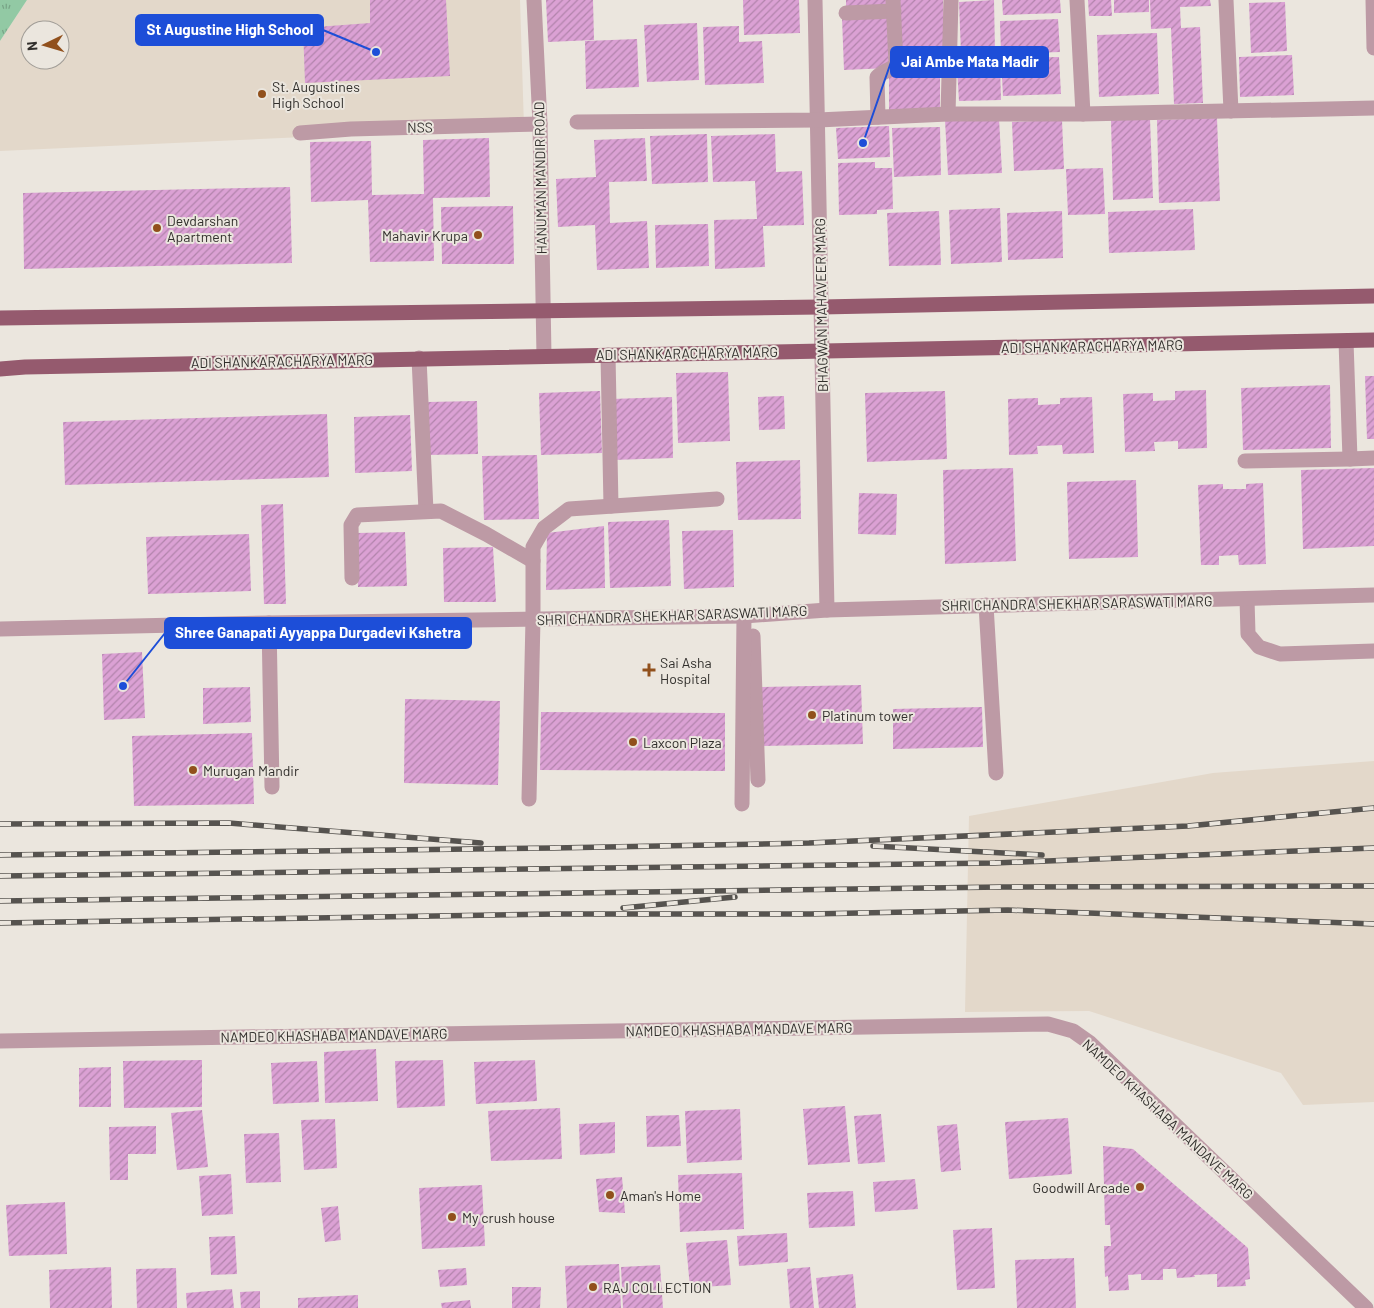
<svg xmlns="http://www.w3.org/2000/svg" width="1374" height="1308" viewBox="0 0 1374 1308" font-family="Barlow,sans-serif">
<defs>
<pattern id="park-tufts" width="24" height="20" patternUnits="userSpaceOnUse" patternTransform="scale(1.25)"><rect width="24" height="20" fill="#92c9a4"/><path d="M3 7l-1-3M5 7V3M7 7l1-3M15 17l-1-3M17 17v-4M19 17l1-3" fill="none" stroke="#78a486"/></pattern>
<pattern id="building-hatch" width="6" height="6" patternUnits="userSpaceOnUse" patternTransform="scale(1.25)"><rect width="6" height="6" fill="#dba1d4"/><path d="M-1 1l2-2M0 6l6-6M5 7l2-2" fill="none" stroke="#b284ac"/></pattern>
</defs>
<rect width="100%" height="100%" fill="#ebe6de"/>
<g fill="#e3d8ca" fill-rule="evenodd">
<path d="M27,0h493l4,127 -524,24v-110zM30,30h30v30h-30z"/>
<polygon points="1374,761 1374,1102 1303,1105 1281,1073 1089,1011 965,1012 969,816 1213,773"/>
</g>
<polygon fill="url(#park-tufts)" points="0,0 27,0 0,41"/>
<g fill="url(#building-hatch)">
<polygon points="370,0 446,0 450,76 305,83 303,28 370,23"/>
<polygon points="546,0 593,0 594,40 548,42"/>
<polygon points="743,0 799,0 800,33 744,35"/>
<polygon points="846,0 888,0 888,5 846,7"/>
<polygon points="897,0 943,0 945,50 899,52"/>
<polygon points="994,0 995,52 961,53 959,2"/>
<polygon points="1002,0 1060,0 1061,13 1003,15"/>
<polygon points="1088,0 1111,0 1112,16 1089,16"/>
<polygon points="1114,0 1149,0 1149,12 1114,13"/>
<polygon points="1150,0 1210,0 1211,6 1180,7 1181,28 1200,27 1203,103 1174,104 1171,28 1151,29"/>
<polygon points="1285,2 1287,51 1251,53 1249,3"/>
<polygon points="887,17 889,68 844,70 842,18"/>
<polygon points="1058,19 1060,52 1001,54 1000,21"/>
<polygon points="697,23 699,80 647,82 644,25"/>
<polygon points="739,26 739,42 762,41 764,83 705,85 703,27"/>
<polygon points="1157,33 1159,94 1099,97 1097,35"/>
<polygon points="637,39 639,87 586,89 585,41"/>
<polygon points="1292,55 1294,95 1240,97 1239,57"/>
<polygon points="1059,57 1061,94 1003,96 1001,58"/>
<polygon points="1000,66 1001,100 959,101 957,67"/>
<polygon points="889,74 940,74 940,111 889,112"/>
<polygon points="999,118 1002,173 948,175 945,120"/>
<polygon points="1217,118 1220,201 1159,203 1157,120"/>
<polygon points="1150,119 1153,198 1113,200 1111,120"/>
<polygon points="1062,120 1064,169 1014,171 1012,122"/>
<polygon points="889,126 890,157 838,159 836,128"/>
<polygon points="940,127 941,175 894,177 892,128"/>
<polygon points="707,134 708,182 652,184 650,136"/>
<polygon points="775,134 776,172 802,171 804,225 763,226 765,267 715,269 714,220 757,219 755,181 713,182 711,136"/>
<polygon points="489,138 490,197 433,198 434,261 370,262 368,200 311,202 310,142 371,141 372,195 424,194 423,140"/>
<polygon points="645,138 647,181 609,182 610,223 647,221 649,268 597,270 595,225 558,227 556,179 596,177 594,140"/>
<polygon points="875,162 875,168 892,168 893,209 877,210 877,214 839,215 838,163"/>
<polygon points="1103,168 1105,214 1068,215 1066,169"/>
<polygon points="290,187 292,263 24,269 23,193"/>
<polygon points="513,206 514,264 442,264 441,207"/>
<polygon points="1000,208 1002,262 951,264 949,210"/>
<polygon points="1193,209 1195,250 1109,253 1108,212"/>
<polygon points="939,211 941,265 889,266 887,213"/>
<polygon points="1062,211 1063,258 1008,260 1007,213"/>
<polygon points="708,224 709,266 656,268 655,225"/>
<polygon points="728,372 730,441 678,443 676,373"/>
<polygon points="1365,376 1374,376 1374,439 1367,439"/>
<polygon points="1330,385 1331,448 1243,450 1241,388"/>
<polygon points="1206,390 1207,448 1178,449 1178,441 1154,442 1155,451 1125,452 1123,394 1153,393 1153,401 1175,400 1175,391"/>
<polygon points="600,391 602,453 541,455 539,393"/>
<polygon points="945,391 947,459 867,462 865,393"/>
<polygon points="784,396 785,429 759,430 758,397"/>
<polygon points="672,397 673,458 613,460 611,399"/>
<polygon points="1092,397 1094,453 1063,454 1062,445 1037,446 1038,454 1009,455 1008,399 1038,398 1038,405 1060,404 1060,398"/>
<polygon points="477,401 478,454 428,455 427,402"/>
<polygon points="327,414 329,477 65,485 63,422"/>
<polygon points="410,415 412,471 355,473 354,417"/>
<polygon points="537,455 539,519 484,520 482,456"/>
<polygon points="800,460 801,519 738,520 736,462"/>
<polygon points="1013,468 1016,561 945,564 943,470"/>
<polygon points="1374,468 1374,546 1303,549 1301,470"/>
<polygon points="1136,480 1138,557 1069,559 1067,482"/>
<polygon points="1263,483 1266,564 1239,565 1238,555 1219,556 1219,565 1201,565 1198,485 1223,484 1223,489 1246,489 1246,484"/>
<polygon points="859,493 897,494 896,535 858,534"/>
<polygon points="283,504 286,604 264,604 261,505"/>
<polygon points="669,520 671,586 610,588 608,522"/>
<polygon points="604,526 605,588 546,590 547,533"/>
<polygon points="733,530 734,587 684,589 682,531"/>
<polygon points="405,532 407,586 358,587 357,533"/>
<polygon points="249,534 251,591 148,594 146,537"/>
<polygon points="493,547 496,602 444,602 443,548"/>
<polygon points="142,652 145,718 104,720 102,654"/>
<polygon points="861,685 863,744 763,746 761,687"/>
<polygon points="250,687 251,722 203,724 203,688"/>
<polygon points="405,699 500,701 498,785 404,783"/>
<polygon points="982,707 983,747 893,749 893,709"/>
<polygon points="541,712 725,713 725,771 540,770"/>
<polygon points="252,733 254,804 134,806 132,736"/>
<polygon points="376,1049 378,1101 325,1103 324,1052"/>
<polygon points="202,1060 202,1107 124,1108 123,1061"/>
<polygon points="443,1060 445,1106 397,1108 395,1061"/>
<polygon points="535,1060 537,1101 476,1104 474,1062"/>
<polygon points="317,1061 319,1102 273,1104 271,1063"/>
<polygon points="111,1067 111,1107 79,1107 79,1068"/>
<polygon points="845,1106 850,1162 808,1165 803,1109"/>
<polygon points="560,1108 562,1159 491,1161 488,1111"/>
<polygon points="740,1109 742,1160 687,1163 685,1111"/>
<polygon points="202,1110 208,1167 177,1170 171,1113"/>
<polygon points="881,1114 885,1162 858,1164 854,1116"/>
<polygon points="679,1115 681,1146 647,1147 646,1116"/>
<polygon points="1068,1118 1072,1174 1009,1179 1005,1122"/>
<polygon points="335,1119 337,1168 304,1170 301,1120"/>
<polygon points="615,1122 615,1153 580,1155 579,1124"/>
<polygon points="957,1124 961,1170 941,1172 937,1126"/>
<polygon points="156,1126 156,1154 128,1154 128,1180 110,1180 109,1127"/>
<polygon points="279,1133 281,1182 246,1183 244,1134"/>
<polygon points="1103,1146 1133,1149 1248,1248 1250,1279 1245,1280 1246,1286 1217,1287 1217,1274 1194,1275 1195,1277 1177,1278 1176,1269 1163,1269 1163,1280 1141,1280 1141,1274 1128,1275 1129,1290 1109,1291 1108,1276 1105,1277 1104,1246 1111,1246 1110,1225 1105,1225"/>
<polygon points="742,1173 744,1229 680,1232 678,1175"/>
<polygon points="231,1174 233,1214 202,1216 199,1176"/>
<polygon points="622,1177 625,1213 599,1212 596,1179"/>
<polygon points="915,1179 918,1209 875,1212 873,1182"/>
<polygon points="482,1185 485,1246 422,1249 419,1188"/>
<polygon points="853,1191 855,1226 809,1228 807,1193"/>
<polygon points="65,1202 67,1254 9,1256 6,1205"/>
<polygon points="338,1206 341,1240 325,1242 321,1208"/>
<polygon points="992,1228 995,1288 957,1290 953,1230"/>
<polygon points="787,1233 788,1262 739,1266 737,1236"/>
<polygon points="235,1236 237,1274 211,1275 209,1237"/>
<polygon points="727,1240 731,1285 690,1288 686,1243"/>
<polygon points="1074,1258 1076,1308 1017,1308 1015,1260"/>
<polygon points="619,1264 621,1308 567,1308 565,1266"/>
<polygon points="660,1265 663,1308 623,1308 621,1267"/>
<polygon points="111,1267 112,1308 50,1308 49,1270"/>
<polygon points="810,1267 814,1308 790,1308 787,1269"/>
<polygon points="176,1268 177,1308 137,1308 136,1269"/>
<polygon points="466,1268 467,1285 440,1287 438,1270"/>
<polygon points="853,1274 856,1308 819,1308 816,1278"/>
<polygon points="512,1287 541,1287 540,1308 512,1308"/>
<polygon points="232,1289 234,1308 187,1308 186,1293"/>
<polygon points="260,1291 260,1308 241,1308 240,1292"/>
<polygon points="358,1295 358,1308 298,1308 298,1298"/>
<polygon points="470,1300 471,1308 442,1308 441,1303"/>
</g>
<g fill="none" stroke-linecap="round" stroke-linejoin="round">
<g stroke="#bd9aa5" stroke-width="15">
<polyline points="534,0 540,124 544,356"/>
<polyline points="815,0 827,610"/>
<polyline points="1077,0 1083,114"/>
<polyline points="1226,0 1231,111"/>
<polyline points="1373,0 1374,48"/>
<polyline points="846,13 894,11"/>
<polyline points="948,114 951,0"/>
<path d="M878,117l-1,-40c6,-6 14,-7 19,-13l-3,-64"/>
<polyline points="577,122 818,120 948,114 1083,114 1374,108"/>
<polyline points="300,133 351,129 540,124"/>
<polyline points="1346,341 1350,459 1374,458"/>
<polyline points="608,355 611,506"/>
<polyline points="419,358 426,511"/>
<polyline points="1245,461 1350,459"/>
<polyline points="352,578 351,525 357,515 441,511 486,534 533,561"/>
<polyline points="1247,599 1248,634 1259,647 1280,654 1374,651"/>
<polyline points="986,605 996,773"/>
<polyline points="269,623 272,787"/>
<polyline points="0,629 269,623 744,616 827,610 1374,595"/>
<polyline points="753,636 758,780"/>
<polyline points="529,799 533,619 533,547 544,528 569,509 717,499"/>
<polyline points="742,804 744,616"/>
<polyline points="0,1041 1048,1024 1073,1031 1090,1043 1366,1308"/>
</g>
<g stroke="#955a6e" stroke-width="15">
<polyline points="0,318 821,307 1374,296"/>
<polyline points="0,369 25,367 1374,340"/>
</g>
<g stroke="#56534f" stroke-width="5.5">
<g id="rail">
<polyline points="0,824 229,823 481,843"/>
<polyline points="873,846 1042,855"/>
<polyline points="0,855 554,848 809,843 1188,826 1374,808"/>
<polyline points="0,876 995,863 1374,848"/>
<polyline points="0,901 1002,887 1374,886"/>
<polyline points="623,908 735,897"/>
<polyline points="0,923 556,914 810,914 1008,910 1374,924"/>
</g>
</g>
<use href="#rail" stroke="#ebe6de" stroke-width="4" stroke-dasharray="11" stroke-linecap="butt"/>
</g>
<g fill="#91501c" stroke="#ebe6de" stroke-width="2">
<circle cx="262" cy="94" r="5"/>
<circle cx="157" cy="228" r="5"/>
<circle cx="478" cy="235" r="5"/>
<path d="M646.5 662.5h5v5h5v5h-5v5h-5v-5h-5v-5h5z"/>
<circle cx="812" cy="715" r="5"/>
<circle cx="633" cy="742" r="5"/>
<circle cx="193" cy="770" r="5"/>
<circle cx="1140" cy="1187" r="5"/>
<circle cx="610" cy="1195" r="5"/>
<circle cx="452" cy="1217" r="5"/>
<circle cx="593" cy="1287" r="5"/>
</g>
<g text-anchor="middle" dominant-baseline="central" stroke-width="4" stroke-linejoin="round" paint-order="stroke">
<g font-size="14" fill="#312f2c" stroke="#ebe6de" text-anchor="start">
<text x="272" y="86">St. Augustines<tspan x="272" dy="16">High School</tspan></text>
<text x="167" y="220">Devdarshan<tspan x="167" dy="16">Apartment</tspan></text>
<text x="468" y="235" text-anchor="end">Mahavir Krupa</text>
<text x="660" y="662">Sai Asha<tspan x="660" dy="16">Hospital</tspan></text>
<text x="822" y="715">Platinum tower</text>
<text x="643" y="742">Laxcon Plaza</text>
<text x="203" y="770">Murugan Mandir</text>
<text x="1130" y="1187" text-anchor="end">Goodwill Arcade</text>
<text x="620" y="1195">Aman's Home</text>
<text x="462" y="1217">My crush house</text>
<text x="603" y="1287">RAJ COLLECTION</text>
</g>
<g font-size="14" fill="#312f2c" stroke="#ebe6de">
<text transform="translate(420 127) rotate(-1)">NSS</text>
<text transform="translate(540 178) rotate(-91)">HANUMAN MANDIR ROAD</text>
<text transform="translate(821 305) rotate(-91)">BHAGWAN MAHAVEER MARG</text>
<text transform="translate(1092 346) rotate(-1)">ADI SHANKARACHARYA MARG</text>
<text transform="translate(687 353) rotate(-1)">ADI SHANKARACHARYA MARG</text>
<text transform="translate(282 361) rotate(-1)">ADI SHANKARACHARYA MARG</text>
<text transform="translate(1077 603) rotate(-1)">SHRI CHANDRA SHEKHAR SARASWATI MARG</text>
<text transform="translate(672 615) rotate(-2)">SHRI CHANDRA SHEKHAR SARASWATI MARG</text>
<text transform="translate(739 1029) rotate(-1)">NAMDEO KHASHABA MANDAVE MARG</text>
<text transform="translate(334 1035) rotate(-1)">NAMDEO KHASHABA MANDAVE MARG</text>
<text transform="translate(1168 1119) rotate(43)">NAMDEO KHASHABA MANDAVE MARG</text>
</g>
</g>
<path fill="none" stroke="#1d4ed8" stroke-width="2" d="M376 52L323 30M863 143L891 62M123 686L165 633"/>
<g fill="#1d4ed8" stroke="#ebe6de" stroke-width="2">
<circle cx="376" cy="52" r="5"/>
<circle cx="863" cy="143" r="5"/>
<circle cx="123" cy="686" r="5"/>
</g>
<g fill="#1d4ed8" stroke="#1d4ed8" stroke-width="2">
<rect x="136" y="15" width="187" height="30" rx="5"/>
<rect x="891" y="47" width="157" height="30" rx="5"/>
<rect x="165" y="618" width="306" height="30" rx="5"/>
</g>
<g font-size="15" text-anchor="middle" font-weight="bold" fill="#fff">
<text x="230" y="35">St Augustine High School</text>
<text x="970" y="67">Jai Ambe Mata Madir</text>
<text x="318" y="638">Shree Ganapati Ayyappa Durgadevi Kshetra</text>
</g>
<g transform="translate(45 45) rotate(265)"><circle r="24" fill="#ebe6de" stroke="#a19d97"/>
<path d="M0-4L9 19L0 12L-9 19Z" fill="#91501c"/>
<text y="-8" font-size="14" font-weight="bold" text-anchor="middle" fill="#312f2c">N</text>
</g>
</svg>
